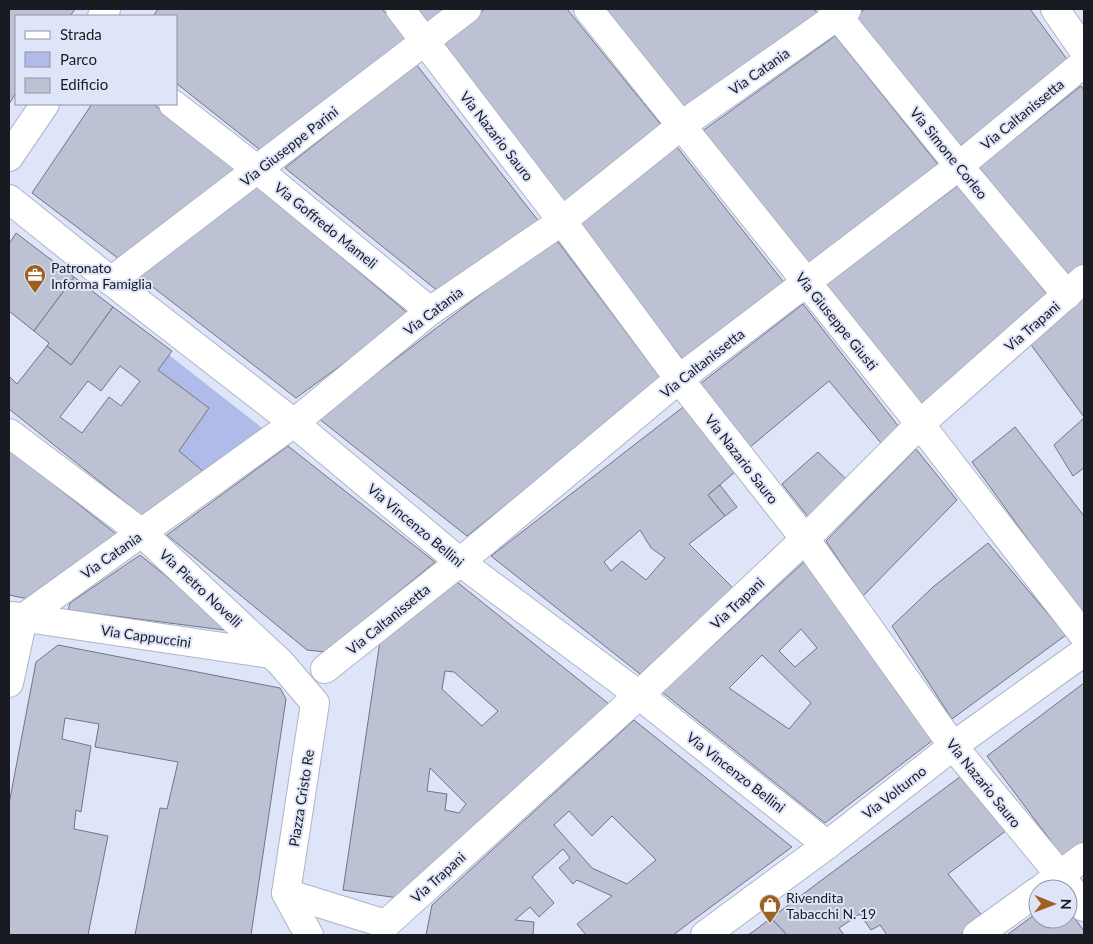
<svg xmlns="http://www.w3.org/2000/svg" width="1093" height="944" viewBox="0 0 1093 944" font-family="Lato,sans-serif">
<rect width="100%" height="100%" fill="#dfe5f9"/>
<polygon fill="#b0bbe9" points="169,355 266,431 204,472 179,451 209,408 158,370"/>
<g fill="#bcc1d4" stroke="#707587" fill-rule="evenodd">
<polygon points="9,9 75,9 70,16 16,16 16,93 9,104"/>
<polygon points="158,9 382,9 409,41 264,153 176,83 176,16 153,16"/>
<polygon points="416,9 448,9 428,24"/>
<polygon points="485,9 567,9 662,126 563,204 442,41"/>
<polygon points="602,9 814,9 818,14 684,111"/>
<polygon points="865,9 1030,9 1069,62 959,147 854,17"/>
<polygon points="835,36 940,167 809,267 701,132"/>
<polygon points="416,64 540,223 439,292 285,168"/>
<polygon points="1081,86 1084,90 1084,264 1068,278 979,167"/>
<polygon points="92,104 153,104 239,172 119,259 32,193"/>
<polygon points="677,147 786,285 685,362 576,222"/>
<polygon points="960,184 1049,297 922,409 824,286"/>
<polygon points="256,185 410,315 296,398 136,274"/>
<polygon points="16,233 74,277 34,331 9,311 9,244"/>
<polygon points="555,238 662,380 467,536 318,418"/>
<polygon points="74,277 113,307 71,365 47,346 49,343 34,331"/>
<polygon points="1084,294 1084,417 1029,342"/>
<polygon points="803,304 899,427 881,443 829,381 749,448 700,384"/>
<path d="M113,307l59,44 -14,19 51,38 -30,43 25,21 -60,45 -135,-108v-33l8,8 30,-38 24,19zM120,366l20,15 -19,25 -12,-9 -27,36 -22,-16 28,-36 13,10z"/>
<path d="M687,404l49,67 -28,24 17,21 -36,28 44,44 -93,86 -149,-118zM640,530l11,18 14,10 -19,22 -24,-19 -11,10 -7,-9z"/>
<polygon points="1084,418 1084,468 1073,476 1054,445"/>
<polygon points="1015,427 1084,516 1084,617 972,462"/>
<polygon points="288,446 435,562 325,652 307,650 167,535"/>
<polygon points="9,449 121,538 38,601 9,595"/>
<polygon points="916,449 957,500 863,596 826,541"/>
<polygon points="818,452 849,482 809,518 782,484"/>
<polygon points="720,485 737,507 725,516 708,495"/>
<polygon points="988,543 1066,635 952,719 892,626 933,587"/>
<polygon points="140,555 227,626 224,630 68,610 70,603"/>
<path d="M804,562l133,175 -112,86 -163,-131zM801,629l16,19 -22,19 -16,-16zM762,655l49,48 -22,26 -60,-41z"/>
<path d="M457,582l152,122 -211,194 -55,-8 37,-249zM445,671l9,1 44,39 -16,15 -40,-37zM430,768l36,36 -7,9 -14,-3 2,-16 -20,-3z"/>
<polygon points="58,645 280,688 286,699 251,935 135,935 160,808 167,809 178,762 95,747 99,724 65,718 62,739 91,746 81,812 76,810 74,829 108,836 88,935 9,935 9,804 36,662"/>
<polygon points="1084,683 1084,842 1063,857 987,756"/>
<path d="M634,720l158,127 -119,88h-87l-9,-11 35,-28 -35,-16 -4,4 -14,-16 11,-10 -7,-9 -31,28 22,26 -15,14 -9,-10 -15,13 19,2 -1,13h-107l6,-30zM569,811l23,25 20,-20 44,44 -29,24 -35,-16 -38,-43z"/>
<polygon points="965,773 1007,830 948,874 984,918 960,935 887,935 880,925 871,930 860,914 839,928 844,935 787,935 771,918"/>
<polygon points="1068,909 1084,931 1084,935 1007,935 1038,912 1038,919 1068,919"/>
<polygon points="771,918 787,935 748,935 754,931"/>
</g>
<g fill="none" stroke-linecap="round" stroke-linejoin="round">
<g stroke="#afb4c7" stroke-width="30">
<g id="minor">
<polyline points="400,9 562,221 679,379 805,539 953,746 1060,875 1084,907"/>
<polyline points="588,9 920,424 1084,636"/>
<polyline points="832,9 959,166 1067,295"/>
<polyline points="173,104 258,170 430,311"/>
<polyline points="9,199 111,281 294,423 460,562 639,695 827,845"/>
<polyline points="111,281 467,9"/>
<polyline points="9,433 142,533 271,654"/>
<polyline points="13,616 271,654 280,662 315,703 286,893 309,935"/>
<polyline points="325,669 460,562 679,379 959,166 1084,63"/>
<polyline points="9,683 23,618 294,423 430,311 562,221 682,125 847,9"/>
<polyline points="1045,886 1084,857"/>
<polyline points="286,893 386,924"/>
<polyline points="386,924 639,695 805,539 920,424 1084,279"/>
<polyline points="977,935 1038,891"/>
</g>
</g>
<g stroke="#afb4c7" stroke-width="30">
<g id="tertiary">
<polyline points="102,16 106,9"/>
<polyline points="9,157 45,104"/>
<polyline points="705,935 827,845 953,746 1084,652"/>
</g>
</g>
<g stroke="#afb4c7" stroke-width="30">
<polyline id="secondary" points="1055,9 1084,51"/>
</g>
<use href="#minor" stroke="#fff" stroke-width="28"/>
<use href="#tertiary" stroke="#fff" stroke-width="28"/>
<use href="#secondary" stroke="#fff" stroke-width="28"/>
</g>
<defs>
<g id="office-pin" transform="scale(1.125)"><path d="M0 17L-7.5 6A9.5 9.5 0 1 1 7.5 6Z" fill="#9c6121" stroke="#dfe5f9"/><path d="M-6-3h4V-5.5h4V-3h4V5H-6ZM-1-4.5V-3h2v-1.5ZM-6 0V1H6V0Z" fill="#fff"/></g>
<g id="shop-pin" transform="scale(1.125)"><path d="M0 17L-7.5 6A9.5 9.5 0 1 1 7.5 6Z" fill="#9c6121" stroke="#dfe5f9"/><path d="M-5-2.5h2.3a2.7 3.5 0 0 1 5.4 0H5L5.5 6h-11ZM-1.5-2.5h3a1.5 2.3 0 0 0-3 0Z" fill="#fff"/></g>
</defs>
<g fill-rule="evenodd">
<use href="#office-pin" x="35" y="275"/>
<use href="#shop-pin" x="770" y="905"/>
</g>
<g text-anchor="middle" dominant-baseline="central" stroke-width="4" stroke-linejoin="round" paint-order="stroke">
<g font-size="14" fill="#191b22" stroke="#dfe5f9">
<text transform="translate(759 71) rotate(-35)">Via Catania</text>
<text transform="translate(1022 114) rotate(-39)">Via Caltanissetta</text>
<text transform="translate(497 136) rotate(52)">Via Nazario Sauro</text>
<text transform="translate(289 146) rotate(-38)">Via Giuseppe Parini</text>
<text transform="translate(949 153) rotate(51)">Via Simone Corleo</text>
<text transform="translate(326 225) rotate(39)">Via Goffredo Mameli</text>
<text transform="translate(433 311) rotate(-37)">Via Catania</text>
<text transform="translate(837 321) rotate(51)">Via Giuseppe Giusti</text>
<text transform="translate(1032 326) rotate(-41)">Via Trapani</text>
<text transform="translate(702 363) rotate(-38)">Via Caltanissetta</text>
<text transform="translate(742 459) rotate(52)">Via Nazario Sauro</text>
<text transform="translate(416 525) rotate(40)">Via Vincenzo Bellini</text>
<text transform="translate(111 555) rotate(-35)">Via Catania</text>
<text transform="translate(201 588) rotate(43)">Via Pietro Novelli</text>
<text transform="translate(737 603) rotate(-43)">Via Trapani</text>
<text transform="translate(388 619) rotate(-39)">Via Caltanissetta</text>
<text transform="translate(146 636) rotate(8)">Via Cappuccini</text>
<text transform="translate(736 772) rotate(38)">Via Vincenzo Bellini</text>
<text transform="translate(984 783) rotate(51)">Via Nazario Sauro</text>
<text transform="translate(894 792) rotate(-38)">Via Volturno</text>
<text transform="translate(301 798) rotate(-81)">Piazza Cristo Re</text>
<text transform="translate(438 877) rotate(-42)">Via Trapani</text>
</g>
<g font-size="14" fill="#191b22" stroke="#dfe5f9" text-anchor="start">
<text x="51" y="267">Patronato<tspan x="51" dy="16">Informa Famiglia</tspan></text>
<text x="786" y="897">Rivendita<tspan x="786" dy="16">Tabacchi N. 19</tspan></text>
</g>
</g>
<rect width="1093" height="944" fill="none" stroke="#191b22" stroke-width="20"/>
<rect x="15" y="15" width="162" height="90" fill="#dfe5f9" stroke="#9094a3"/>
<rect x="25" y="31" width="25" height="8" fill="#ffffff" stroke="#9094a3"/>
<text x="60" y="40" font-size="15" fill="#191b22">Strada</text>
<rect x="25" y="52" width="25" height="15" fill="#b0bbe9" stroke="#9094a3"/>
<text x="60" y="65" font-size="15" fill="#191b22">Parco</text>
<rect x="25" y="78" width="25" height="15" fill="#bcc1d4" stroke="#9094a3"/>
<text x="60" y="90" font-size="15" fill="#191b22">Edificio</text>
<g transform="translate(1053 904) rotate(91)"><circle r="24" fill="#dfe5f9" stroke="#9094a3"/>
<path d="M0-4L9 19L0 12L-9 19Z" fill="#9c6121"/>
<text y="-8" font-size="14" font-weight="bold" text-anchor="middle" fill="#191b22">N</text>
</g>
</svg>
